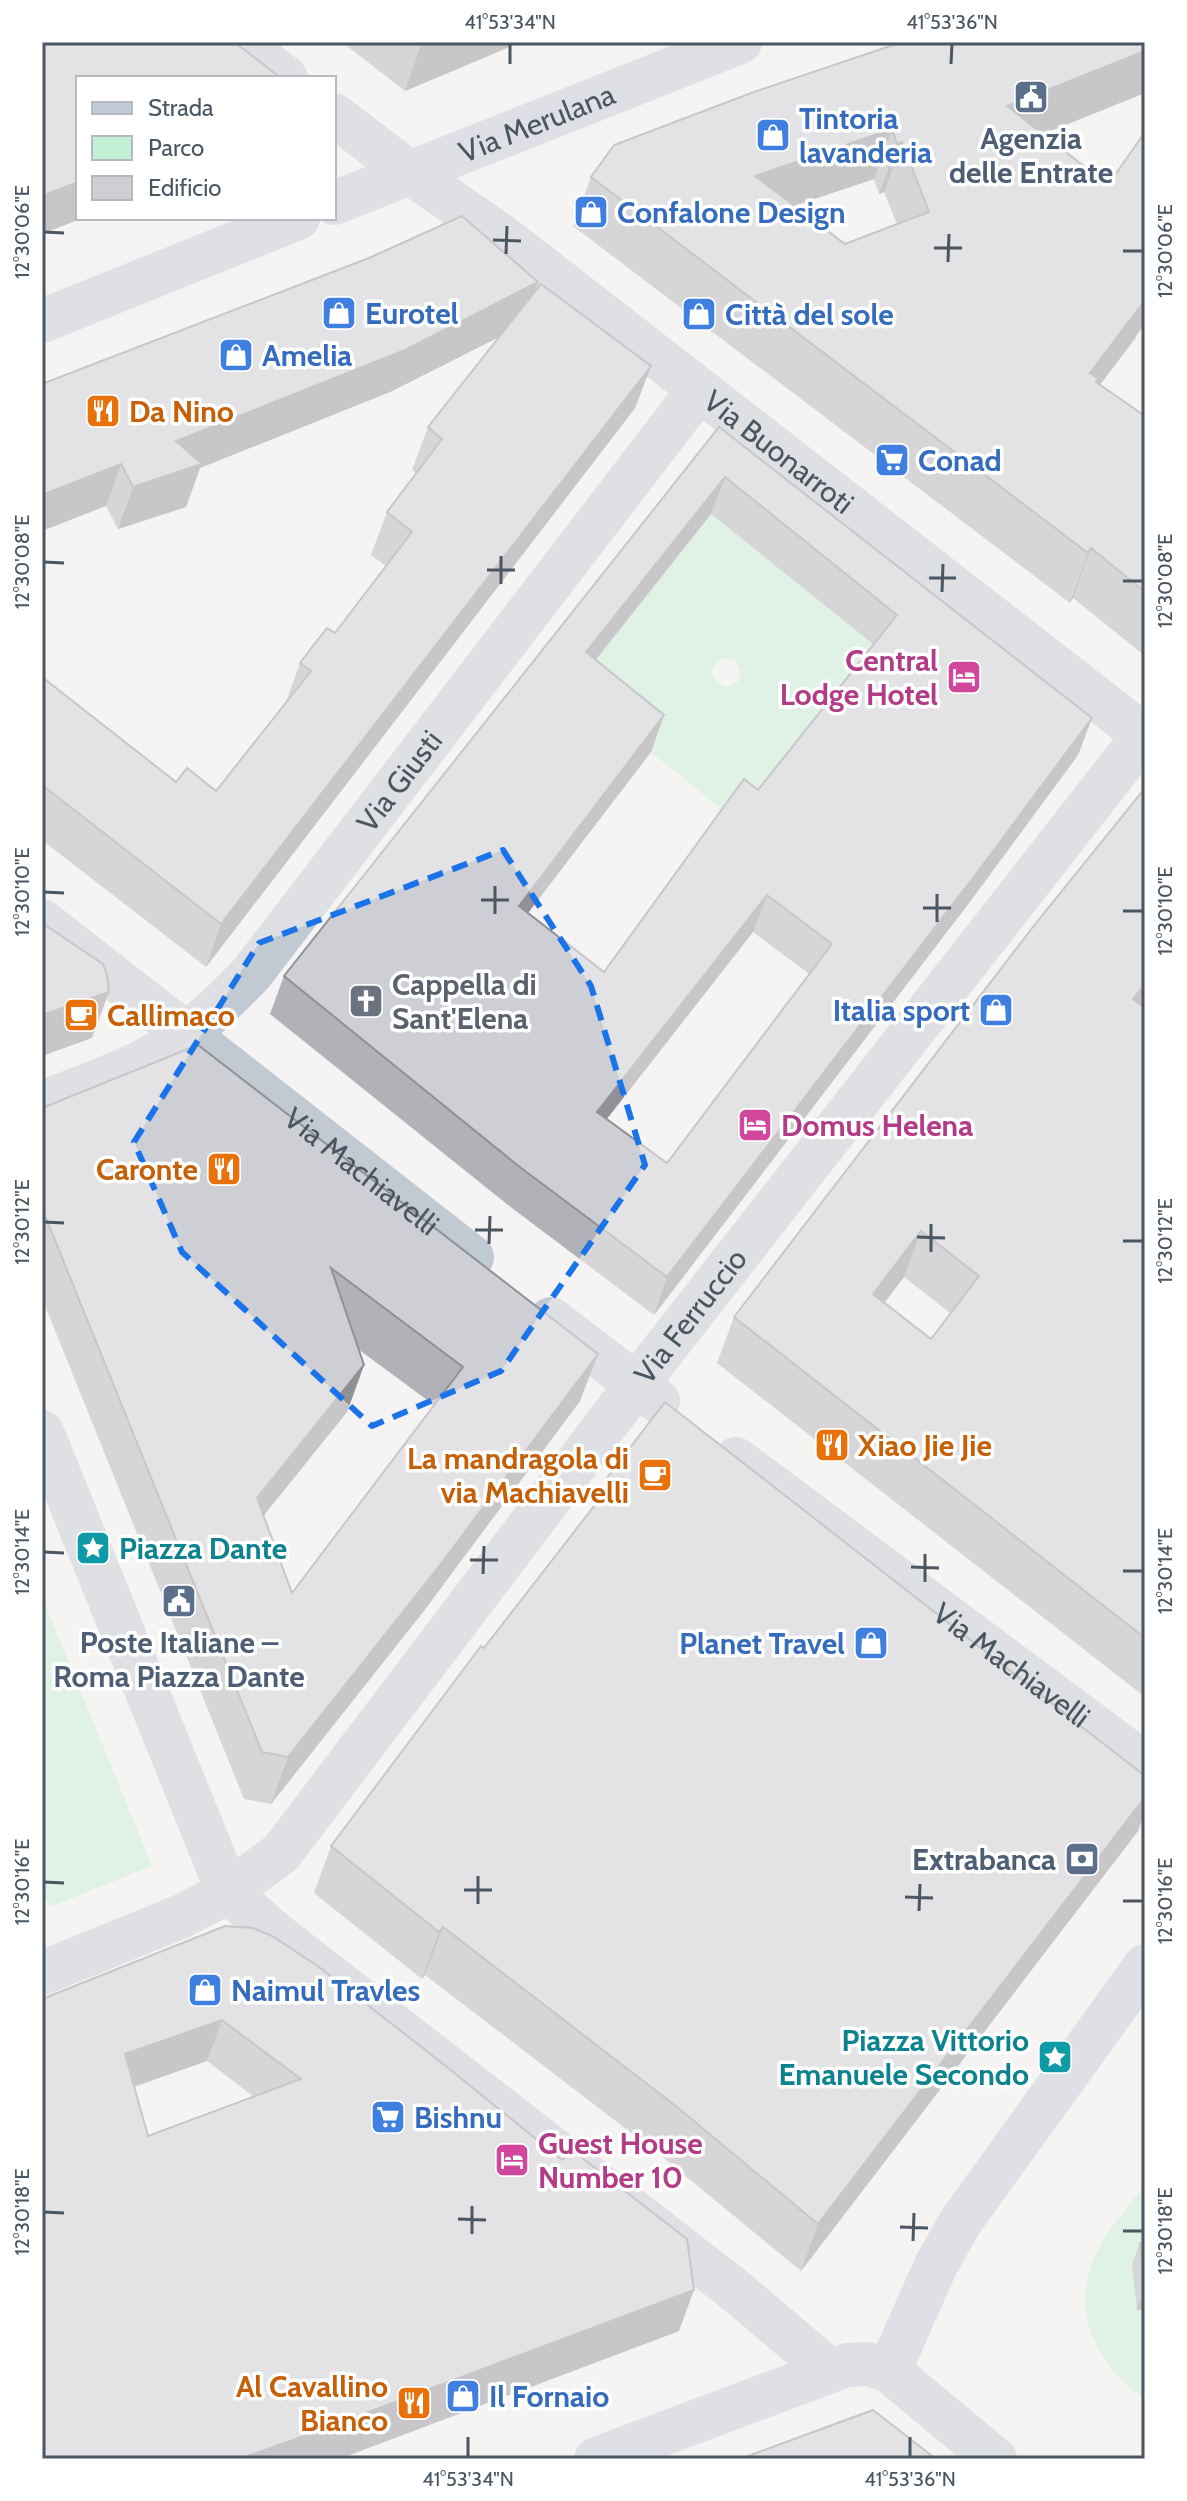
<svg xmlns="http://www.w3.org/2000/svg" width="1187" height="2501" viewBox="0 0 1187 2501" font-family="Cabin,sans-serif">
<rect width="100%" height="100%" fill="#f5f3f3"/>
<g fill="#c3f1d5" fill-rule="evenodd">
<path d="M711,514l172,138 -139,175 -172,-138zM726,658l10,3 5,11 -3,10 -11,5 -10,-4 -5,-10 4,-11z"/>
<polygon points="42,1597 152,1866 52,1906 42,1897"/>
<path d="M1145,2185v215c-55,-43 -80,-97 -41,-161 12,-19 27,-36 41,-54z"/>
</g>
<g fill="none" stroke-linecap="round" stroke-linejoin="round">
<g stroke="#c1cad2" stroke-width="44">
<polyline points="239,42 286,78"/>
<path id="s1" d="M334,115l76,58 93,64 642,499"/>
<path id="s2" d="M42,921l430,336"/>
<path id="s3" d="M42,1103c36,-15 75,-27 109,-46 39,-22 69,-51 100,-83l447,-583"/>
<polyline points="551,1319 658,1401"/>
<polyline points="42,1432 228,1892 277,1935 736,2291 830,2371"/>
<path id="s4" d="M736,1459l409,305"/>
<path id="s5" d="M42,1973l140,-57 46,-24 53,-39 355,-468 509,-651"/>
</g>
<polyline stroke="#c1cad2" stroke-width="44" points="889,2371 995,2459"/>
<g stroke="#c1cbd6" stroke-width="44">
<path id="s6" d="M334,203l406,-161"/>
<polyline points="42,321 298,218"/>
<polyline points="596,2459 847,2365 868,2364 889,2371 936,2265 961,2221 1145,1966"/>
</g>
</g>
<g fill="#b0b2b7" fill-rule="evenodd">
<polygon points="342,42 521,42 405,91"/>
<path d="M754,92l288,42 94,204 -36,47 45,31v240l-72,-58 -3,5 -497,-377 18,-49zM874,179l5,15 5,-2 13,32 -52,20 -51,-38z"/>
<polygon points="535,291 651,366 635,408 206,967 42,840 42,677 176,782 216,791 286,702 300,663 335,633 386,566 371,555 387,512 416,473 412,470 428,427 499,337 390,392 200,468 186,507 118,529 42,384"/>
<path d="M719,427l373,291 -14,37 -109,148 -315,412 -146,-110 -238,-191 14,-38zM711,514l162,130 -115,146 -154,182 -76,-59 123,-161 13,-37 -68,-55zM753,932l56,42 -142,189 -60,-44z"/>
<path d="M1145,788v909l-428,-334 17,-46zM904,1277l46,36 -19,26 -47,-36z"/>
<path d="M42,1108l538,293 -157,211 -152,192 -27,-5 -202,-501zM358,1349l76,56 -142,188 -29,-77 84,-104 17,-47z"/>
<polygon points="607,1478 1145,1776 1145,1811 1138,1831 801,2271 660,2155 425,1975 422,1979 314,1893 331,1846 599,1500"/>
<path d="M225,1926l454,405 -340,128h-297v-460zM207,2061l47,36 -106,39 -14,-49z"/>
<polygon points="1145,2242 1145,2309 1137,2310 1132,2264 1140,2243"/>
</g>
<g fill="#909195">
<polygon points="428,42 521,42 405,91 421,45"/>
<polygon points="1145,51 1145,93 989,156 1007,106"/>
<polygon points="892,129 874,179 737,225 755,176"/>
<polygon points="902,142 884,192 879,194 897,144"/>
<polygon points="78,182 78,218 83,218 42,234 42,196"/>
<polygon points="538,282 523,325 390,392 200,468 186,507 118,529 133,487 176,441"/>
<polygon points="1145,300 1145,324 1093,394 1090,373"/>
<polygon points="651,366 635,408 206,967 221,924"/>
<polygon points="121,464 106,506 42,531 42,495"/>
<polygon points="725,477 711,514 572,689 586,652"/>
<polygon points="1091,548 1073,598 1070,603 1088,553"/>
<polygon points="664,715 651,752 505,943 519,906"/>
<polygon points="1092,718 1078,755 969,903 654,1315 667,1277"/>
<polygon points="767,895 753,932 583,1149 597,1112"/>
<polygon points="1145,984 1145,1008 1116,1045 1133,999"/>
<polygon points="109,992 92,1038 42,1056 42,1015"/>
<polygon points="921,1231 904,1277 856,1340 873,1294"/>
<polygon points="598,1354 580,1401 423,1612 271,1804 288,1757"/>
<polygon points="364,1365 347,1412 240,1545 257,1498"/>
<polygon points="1145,1797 1145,1811 1138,1831 801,2271 818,2224"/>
<polygon points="443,1927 425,1975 422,1979 439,1932"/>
<polygon points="222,2020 207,2061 109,2095 125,2054"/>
<polygon points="1145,2288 1145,2309 1137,2310"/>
<polygon points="694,2290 679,2331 339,2459 239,2459"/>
</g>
<g fill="#cdcfd5" stroke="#909195" stroke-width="2" fill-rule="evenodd">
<polygon points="42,42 234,42 281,78 78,78 78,182 42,196"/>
<path d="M902,42h243v9l-138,55 101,79 37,-53v168l-55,73 9,6 -3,3 49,34v176l-54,-44 -3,5 -497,-376 23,-32 140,-53zM892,129l5,15 5,-2 27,70 -84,32 -90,-68z"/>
<polygon points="462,216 538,282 405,350 176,441 202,464 133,487 121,464 42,495 42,384 369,258"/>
<polygon points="541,284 651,366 221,924 42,785 42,677 176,782 187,768 216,791 311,671 300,663 312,647 327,628 335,633 412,532 387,512 442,439 428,427"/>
<path d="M719,427l373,291 -110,148 -315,411 -146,-109 -237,-192zM725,477l172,138 -139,175 -14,-11 -140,193 -85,-66 145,-191 -78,-63zM767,895l65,49 -165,219 -70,-51z"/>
<path d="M1145,788v196l-12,15 12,9v630l-411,-321 302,-394zM921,1231l58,45 -48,63 -58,-45z"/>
<polygon points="42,923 103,964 107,975 109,992 42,1015"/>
<path d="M198,1045l400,309 -158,211 -152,192 -26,-5 -220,-544v-100zM331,1268l132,99 -171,226 -35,-95 107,-133z"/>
<polygon points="665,1402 1145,1776 1145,1797 818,2224 677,2107 443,1927 439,1932 331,1846 481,1646 484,1648 612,1483 607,1478"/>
<path d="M225,1926l28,2 19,8 47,31 128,100 115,93 11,-9 114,88 7,51 -387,145 -68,24h-197v-460zM222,2020l79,59 -153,57 -23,-82z"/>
<polygon points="1145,2242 1145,2288 1140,2243"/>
<polygon points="873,2410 936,2459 740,2459"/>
</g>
<path d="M0 0H1187V2501H0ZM503,850l88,136 54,179 -144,206 -129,55 -190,-174 -48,-110 125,-199z" fill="#f5f3f3" fill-opacity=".55" fill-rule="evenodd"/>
<path fill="none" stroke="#1a73e8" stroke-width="6" stroke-dasharray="16 10" stroke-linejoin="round" d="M503,850l88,136 54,179 -144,206 -129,55 -190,-174 -48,-110 125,-199z"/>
<path fill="none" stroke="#4a5661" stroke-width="3" d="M510,64v-20M951,64l1,-20M44,232l20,1M493,240l28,1M934,248h28M1123,251h20M506,254l1,-28M948,262l1,-28M44,562l20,1M487,570h28M929,578h27M1123,581h20M501,584v-28M942,592l1,-28M44,892l20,1M481,900h28M923,908h28M1123,911h20M495,914v-28M937,922v-28M44,1222l20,1M475,1230h28M917,1237l28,1M1123,1241h20M489,1244l1,-28M931,1252v-28M44,1552l20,1M470,1560h28M911,1567l28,1M1123,1571h20M483,1574l1,-28M925,1582v-28M44,1882l20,1M464,1890h28M905,1897l28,1M1123,1901h20M478,1904v-28M919,1911l1,-27M44,2212l20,1M458,2219l28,1M900,2227l28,1M1123,2231h20M472,2234v-28M913,2241l1,-28M468,2457v-20M910,2457v-20"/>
<defs>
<g id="civic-square" transform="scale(1.8)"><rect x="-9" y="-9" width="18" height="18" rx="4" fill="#5c6f8a" stroke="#fff"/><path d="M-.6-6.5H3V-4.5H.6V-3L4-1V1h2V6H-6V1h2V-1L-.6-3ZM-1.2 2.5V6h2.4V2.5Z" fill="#fff"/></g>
<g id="shop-square" transform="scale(1.8)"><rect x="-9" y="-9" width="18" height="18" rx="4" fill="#3f7fe0" stroke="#fff"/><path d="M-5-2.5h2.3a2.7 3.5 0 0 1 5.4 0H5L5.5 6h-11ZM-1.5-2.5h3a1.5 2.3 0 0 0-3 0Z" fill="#fff"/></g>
<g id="restaurant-square" transform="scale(1.8)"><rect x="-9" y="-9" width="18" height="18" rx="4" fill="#e8710a" stroke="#fff"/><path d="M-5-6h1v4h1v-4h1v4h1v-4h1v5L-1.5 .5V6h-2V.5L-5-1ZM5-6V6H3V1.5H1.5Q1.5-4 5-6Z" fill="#fff"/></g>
<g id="supermarket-square" transform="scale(1.8)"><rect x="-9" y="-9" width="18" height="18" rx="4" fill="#3f7fe0" stroke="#fff"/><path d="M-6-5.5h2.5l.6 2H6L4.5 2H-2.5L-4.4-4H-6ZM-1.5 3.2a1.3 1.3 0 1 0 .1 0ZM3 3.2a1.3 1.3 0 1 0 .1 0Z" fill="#fff"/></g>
<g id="hotel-square" transform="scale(1.8)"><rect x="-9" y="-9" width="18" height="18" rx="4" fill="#d1479c" stroke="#fff"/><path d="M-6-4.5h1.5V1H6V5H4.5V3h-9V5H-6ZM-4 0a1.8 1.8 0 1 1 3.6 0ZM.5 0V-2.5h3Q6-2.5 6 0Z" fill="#fff"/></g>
<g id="church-square" transform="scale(1.8)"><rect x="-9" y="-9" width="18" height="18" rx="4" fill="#6b7280" stroke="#fff"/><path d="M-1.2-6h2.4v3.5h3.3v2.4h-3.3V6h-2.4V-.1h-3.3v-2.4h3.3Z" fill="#fff"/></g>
<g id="cafe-square" transform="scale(1.8)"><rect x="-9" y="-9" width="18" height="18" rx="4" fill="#e8710a" stroke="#fff"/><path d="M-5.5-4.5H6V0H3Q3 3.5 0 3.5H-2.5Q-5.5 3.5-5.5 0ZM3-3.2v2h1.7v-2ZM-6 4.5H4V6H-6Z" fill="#fff"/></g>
<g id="sight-square" transform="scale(1.8)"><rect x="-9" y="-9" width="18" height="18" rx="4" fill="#0f9aa8" stroke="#fff"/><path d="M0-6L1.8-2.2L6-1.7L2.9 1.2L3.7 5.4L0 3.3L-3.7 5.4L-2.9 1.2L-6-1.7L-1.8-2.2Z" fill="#fff"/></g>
<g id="bank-square" transform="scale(1.8)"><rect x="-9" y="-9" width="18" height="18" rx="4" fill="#5c6f8a" stroke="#fff"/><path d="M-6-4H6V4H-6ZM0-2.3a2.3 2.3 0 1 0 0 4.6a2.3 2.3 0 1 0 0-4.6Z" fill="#fff"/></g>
</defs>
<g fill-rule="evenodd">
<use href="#civic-square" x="1031" y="97"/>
<use href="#shop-square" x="773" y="135"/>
<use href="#shop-square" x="591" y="212"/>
<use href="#shop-square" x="339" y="313"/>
<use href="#shop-square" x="699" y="314"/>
<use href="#shop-square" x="236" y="355"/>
<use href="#restaurant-square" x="103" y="411"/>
<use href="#supermarket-square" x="892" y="460"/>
<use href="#hotel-square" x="964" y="677"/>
<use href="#church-square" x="366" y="1001"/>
<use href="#shop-square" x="996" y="1010"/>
<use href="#cafe-square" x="81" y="1015"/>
<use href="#hotel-square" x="755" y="1125"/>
<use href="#restaurant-square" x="224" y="1169"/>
<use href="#restaurant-square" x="832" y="1445"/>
<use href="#cafe-square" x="655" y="1475"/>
<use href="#sight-square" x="93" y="1548"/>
<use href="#civic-square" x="179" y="1601"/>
<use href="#shop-square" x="871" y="1643"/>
<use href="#bank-square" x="1082" y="1859"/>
<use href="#shop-square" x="205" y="1990"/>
<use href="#sight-square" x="1055" y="2057"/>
<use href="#supermarket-square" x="388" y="2117"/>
<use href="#hotel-square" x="512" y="2160"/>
<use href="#shop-square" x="463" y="2396"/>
<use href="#restaurant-square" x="414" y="2403"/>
</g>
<g text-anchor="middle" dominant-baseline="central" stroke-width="7" stroke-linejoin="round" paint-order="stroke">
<g font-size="30" font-weight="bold" fill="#366cbe" stroke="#fff" text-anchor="start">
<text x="799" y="118">Tintoria<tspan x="799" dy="34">lavanderia</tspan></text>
<text x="617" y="212">Confalone Design</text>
<text x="365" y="313">Eurotel</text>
<text x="725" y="314">Città del sole</text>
<text x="262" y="355">Amelia</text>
<text x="918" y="460">Conad</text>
<text x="970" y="1010" text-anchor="end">Italia sport</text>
<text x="845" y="1643" text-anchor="end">Planet Travel</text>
<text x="231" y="1990">Naimul Travles</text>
<text x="414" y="2117">Bishnu</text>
<text x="489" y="2396">Il Fornaio</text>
</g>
<g font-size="30" fill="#4a5661" stroke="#fff">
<text stroke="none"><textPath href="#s6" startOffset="218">Via Merulana</textPath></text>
<text stroke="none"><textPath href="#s1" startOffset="558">Via Buonarroti</textPath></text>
<text stroke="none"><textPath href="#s3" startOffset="492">Via Giusti</textPath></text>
<text stroke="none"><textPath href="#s2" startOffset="406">Via Machiavelli</textPath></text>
<text stroke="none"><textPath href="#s5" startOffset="944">Via Ferruccio</textPath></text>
<text stroke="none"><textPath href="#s4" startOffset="344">Via Machiavelli</textPath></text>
</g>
<g font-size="30" font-weight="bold" fill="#4e5e75" stroke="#fff">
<text x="1031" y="138">Agenzia<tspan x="1031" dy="34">delle Entrate</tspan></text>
<text x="179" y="1642">Poste Italiane –<tspan x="179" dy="34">Roma Piazza Dante</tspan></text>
<text x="1056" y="1859" text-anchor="end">Extrabanca</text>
</g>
<g font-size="30" font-weight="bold" fill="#c56008" stroke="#fff" text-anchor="start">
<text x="129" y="411">Da Nino</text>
<text x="107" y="1015">Callimaco</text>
<text x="198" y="1169" text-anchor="end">Caronte</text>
<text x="858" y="1445">Xiao Jie Jie</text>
<text x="629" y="1458" text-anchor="end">La mandragola di<tspan x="629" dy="34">via Machiavelli</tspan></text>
<text x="388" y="2386" text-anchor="end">Al Cavallino<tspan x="388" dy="34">Bianco</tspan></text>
</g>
<g font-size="30" font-weight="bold" fill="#b23c85" stroke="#fff" text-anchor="start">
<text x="938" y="660" text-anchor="end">Central<tspan x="938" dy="34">Lodge Hotel</tspan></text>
<text x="781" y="1125">Domus Helena</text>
<text x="538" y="2143">Guest House<tspan x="538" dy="34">Number 10</tspan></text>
</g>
<g font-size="30" font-weight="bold" fill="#5b616d" stroke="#fff" text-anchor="start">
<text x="392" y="984">Cappella di<tspan x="392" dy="34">Sant'Elena</tspan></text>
</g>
<g font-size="30" font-weight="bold" fill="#0d838f" stroke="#fff" text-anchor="start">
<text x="119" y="1548">Piazza Dante</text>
<text x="1029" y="2040" text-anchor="end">Piazza Vittorio<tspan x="1029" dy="34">Emanuele Secondo</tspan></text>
</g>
</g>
<rect width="1187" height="2501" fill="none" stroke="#ffffff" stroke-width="88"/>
<rect x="76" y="76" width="260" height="144" fill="#ffffff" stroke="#b7bbc0" stroke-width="2"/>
<rect x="92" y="102" width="40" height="12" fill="#c1cbd6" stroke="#b7bbc0" stroke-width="2"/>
<text x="148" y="116" font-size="24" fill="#4a5661">Strada</text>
<rect x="92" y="136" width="40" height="24" fill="#c3f1d5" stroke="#b7bbc0" stroke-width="2"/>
<text x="148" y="156" font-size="24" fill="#4a5661">Parco</text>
<rect x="92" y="176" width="40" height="24" fill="#cdcfd5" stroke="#b7bbc0" stroke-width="2"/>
<text x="148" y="196" font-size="24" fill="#4a5661">Edificio</text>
<rect x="44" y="44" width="1099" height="2413" fill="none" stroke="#4a5661" stroke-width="3"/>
<g font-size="20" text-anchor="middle" fill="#4a5661">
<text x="510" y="29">41°53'34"N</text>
<text x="952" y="29">41°53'36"N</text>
<text transform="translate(22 232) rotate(-90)" y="7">12°30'06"E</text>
<text transform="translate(1165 251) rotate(-90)" y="7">12°30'06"E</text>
<text transform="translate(22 562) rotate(-90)" y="7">12°30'08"E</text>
<text transform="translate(1165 581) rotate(-90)" y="7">12°30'08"E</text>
<text transform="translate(22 892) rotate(-90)" y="7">12°30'10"E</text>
<text transform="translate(1165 911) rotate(-90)" y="7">12°30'10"E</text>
<text transform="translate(22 1222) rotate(-90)" y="7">12°30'12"E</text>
<text transform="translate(1165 1241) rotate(-90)" y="7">12°30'12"E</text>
<text transform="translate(22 1552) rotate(-90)" y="7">12°30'14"E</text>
<text transform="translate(1165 1571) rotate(-90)" y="7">12°30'14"E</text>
<text transform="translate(22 1882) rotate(-90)" y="7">12°30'16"E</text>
<text transform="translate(1165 1901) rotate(-90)" y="7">12°30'16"E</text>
<text transform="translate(22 2212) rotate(-90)" y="7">12°30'18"E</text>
<text transform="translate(1165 2231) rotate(-90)" y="7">12°30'18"E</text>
<text x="468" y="2486">41°53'34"N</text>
<text x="910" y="2486">41°53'36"N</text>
</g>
</svg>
